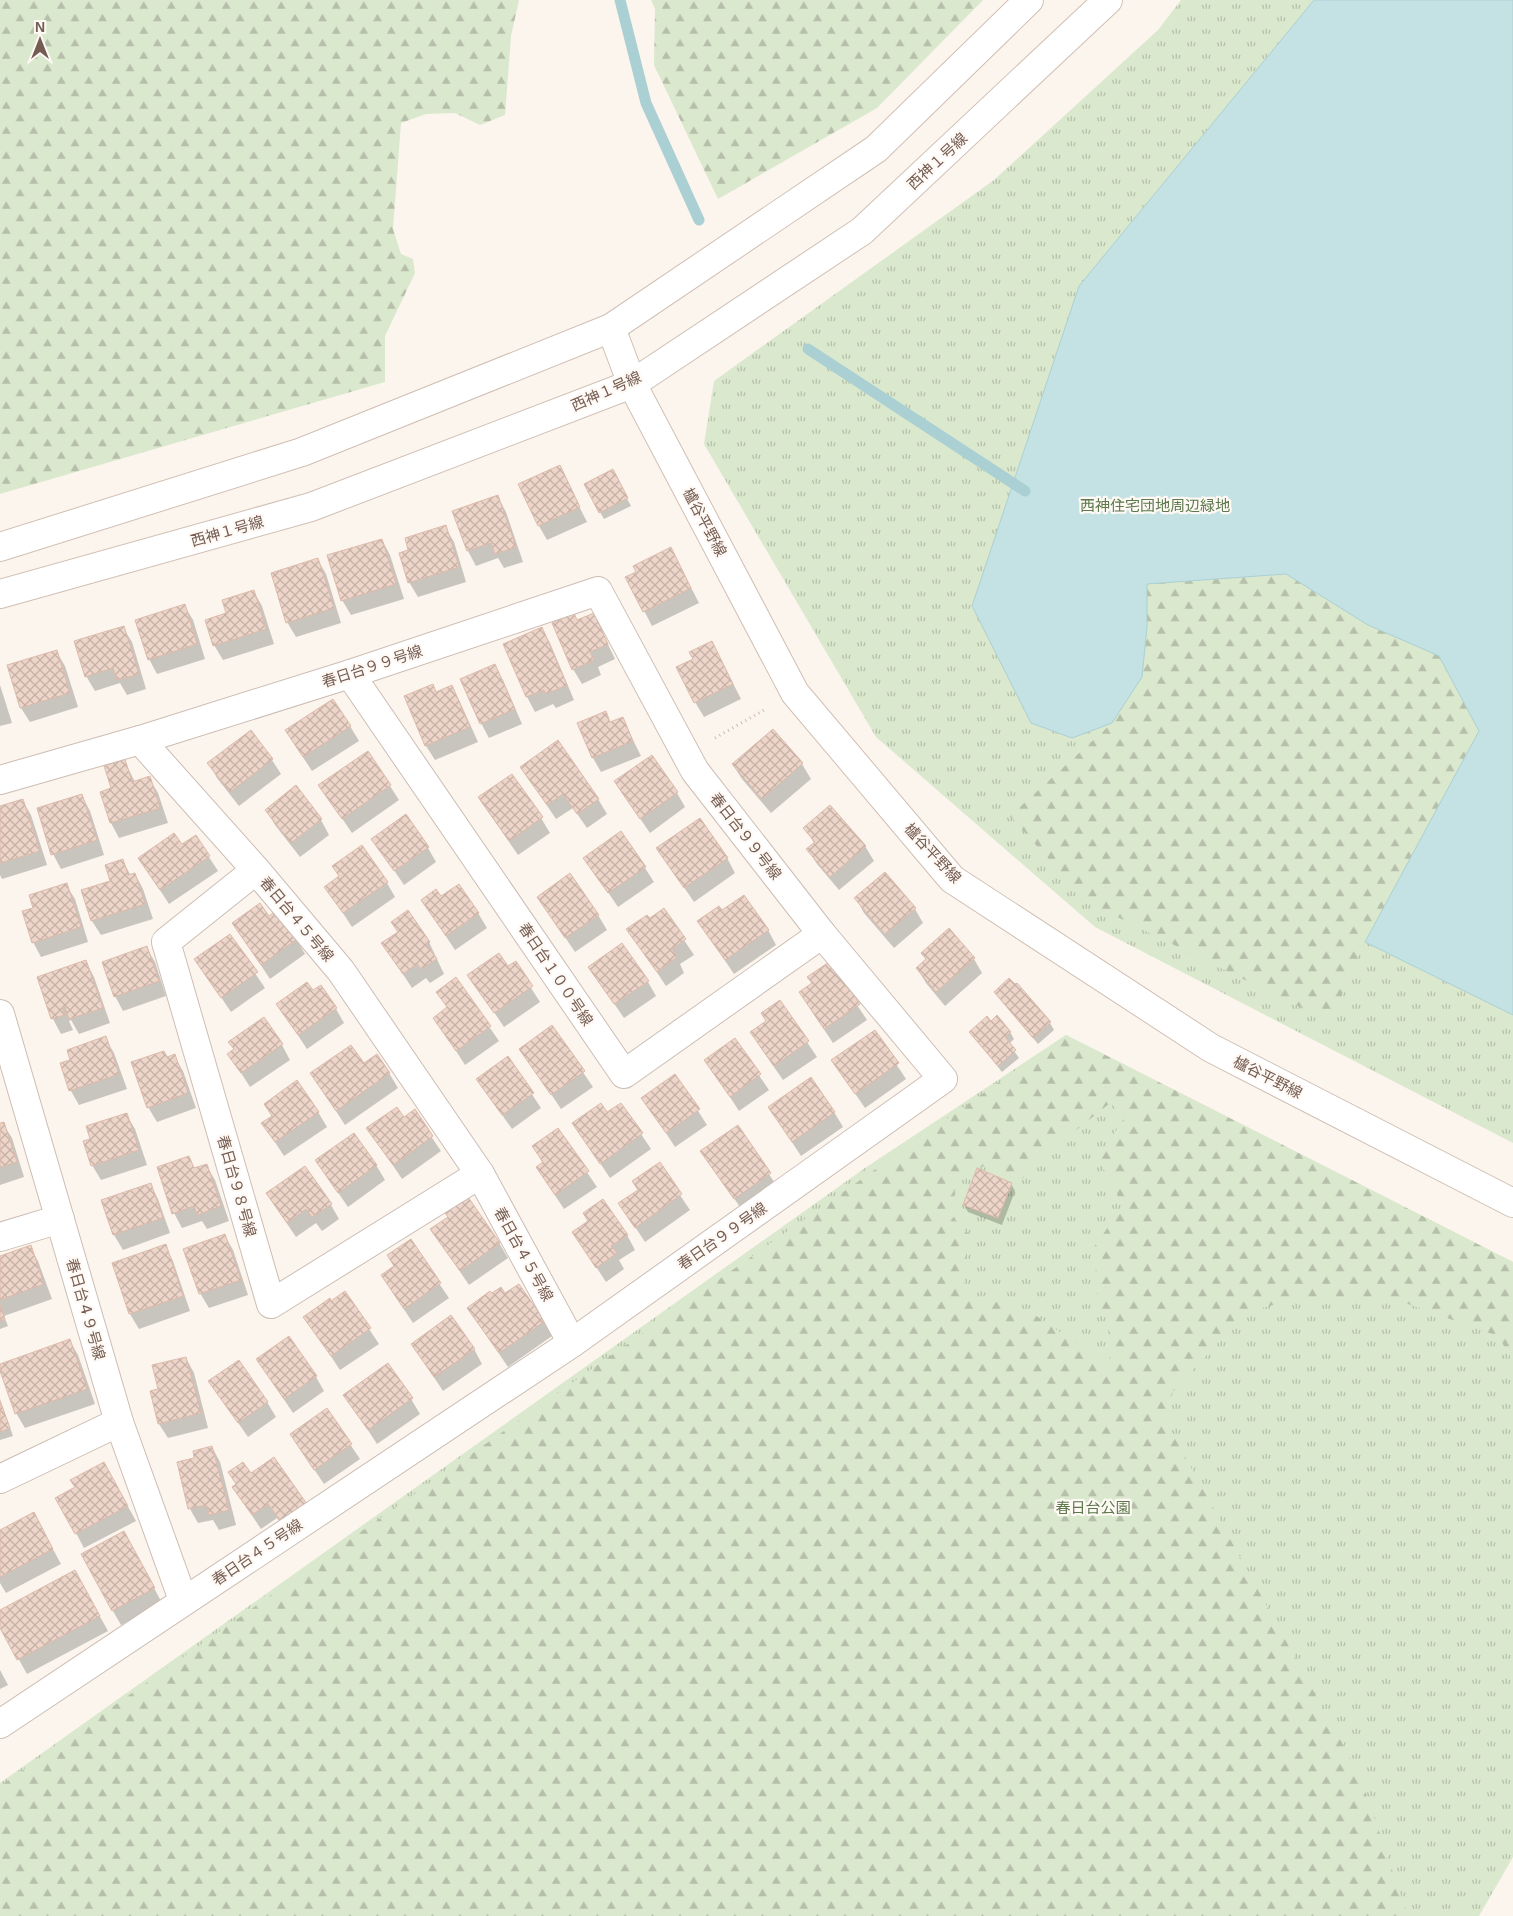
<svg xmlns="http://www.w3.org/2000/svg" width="1513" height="1916" viewBox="0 0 1513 1916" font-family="Arial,'Noto Sans JP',sans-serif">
<defs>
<pattern id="grass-tufts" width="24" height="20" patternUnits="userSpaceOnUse" patternTransform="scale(1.25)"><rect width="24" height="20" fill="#dae8cd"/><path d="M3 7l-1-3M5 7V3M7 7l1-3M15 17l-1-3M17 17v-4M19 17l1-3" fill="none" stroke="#b5bfa9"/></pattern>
<pattern id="forest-firs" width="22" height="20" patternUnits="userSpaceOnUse" patternTransform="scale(1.25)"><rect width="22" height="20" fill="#dae8cd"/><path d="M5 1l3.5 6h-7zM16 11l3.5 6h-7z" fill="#b5bfa9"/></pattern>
<pattern id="building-cross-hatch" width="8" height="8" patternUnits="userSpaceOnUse" patternTransform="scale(1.25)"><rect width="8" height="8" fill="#edd5c9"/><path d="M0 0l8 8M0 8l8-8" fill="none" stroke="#c5b0a6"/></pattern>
</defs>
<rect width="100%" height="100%" fill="#fbf5ee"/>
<g fill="url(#grass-tufts)">
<polygon points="1181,0 1513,0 1513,1143 1095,927 876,737 704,444 714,381 994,180 1158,30"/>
<polygon points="1066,1035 1513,1262 1513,1857 1479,1916 0,1916 0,1783 865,1168"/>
</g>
<g fill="url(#forest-firs)" fill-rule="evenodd">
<polygon points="0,0 519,0 511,36 505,115 480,125 455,113 426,114 401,123 393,229 401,254 413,259 415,273 385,336 385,382 0,494"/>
<polygon points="651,0 983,0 877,108 718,199 654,65 655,9"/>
<polygon points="1286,574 1368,625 1439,656 1479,731 1365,942 1330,1022 1087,902 1010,816 1112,723 1147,627 1147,584"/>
<path d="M1066,1035l447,227v99l-15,-25 -107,-38 -90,-1 -56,16 -72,79 -8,28 195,356 48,140h-1408v-130zM1110,1103l15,14 -27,41 25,48 -29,41 4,54 10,21 2,45 -78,-54 -69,-21 5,-59 -20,-21 17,-52 56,20 28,-28z"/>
</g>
<polygon fill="#c4e1e3" stroke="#abd0d4" points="1314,0 1513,0 1513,1015 1365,942 1479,731 1439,656 1368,625 1286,574 1147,584 1147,627 1142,677 1112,723 1072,738 1031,723 972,606 1079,286"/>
<g fill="#0003">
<polygon points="559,467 587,522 547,540 539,526"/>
<polygon points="612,471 631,506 604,519 600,512"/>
<polygon points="498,497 506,512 523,562 504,568 498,558 476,566 468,551 454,512"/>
<polygon points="445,527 454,542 466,582 418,597 409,582 410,551"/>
<polygon points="382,540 390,555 404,599 351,615 342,600"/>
<polygon points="318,560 326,574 341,623 296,637 287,622"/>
<polygon points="679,564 699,603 652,626 627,578"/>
<polygon points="254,592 262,606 274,644 223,660 214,645 227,614"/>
<polygon points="184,605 193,620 205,659 157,674 149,659"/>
<polygon points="594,615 615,659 598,667 601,675 582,684 573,669"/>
<polygon points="123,628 132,642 146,689 127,695 120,683 95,691 86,676"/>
<polygon points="542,628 550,643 574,700 556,708 553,704 535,712 527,697 504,644"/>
<polygon points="712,642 741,699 704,717 695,702 695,659"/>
<polygon points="56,651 65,666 78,707 30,722 21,708 8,666"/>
<polygon points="495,666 503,680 522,724 489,738 481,723"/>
<polygon points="0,685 12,723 0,726"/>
<polygon points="432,686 437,693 452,687 460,702 478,742 435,760 426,746 406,697"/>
<polygon points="605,713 611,723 622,718 641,756 601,772 593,758 579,724"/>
<polygon points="350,726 359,741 312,771 295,745"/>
<polygon points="772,730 802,764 811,779 771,813 742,779 733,765"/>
<polygon points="124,760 135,782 149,778 158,793 168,823 119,838 111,823 101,793 112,789"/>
<polygon points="272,760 281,774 239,806 217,778 209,763"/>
<polygon points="522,768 598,799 607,814 587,828 573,808 556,819"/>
<polygon points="615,782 677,793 685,807 650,833"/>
<polygon points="320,786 390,786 399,800 352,833"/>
<polygon points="82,796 90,811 104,855 61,869 53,854"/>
<polygon points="479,798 541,818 550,833 518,855"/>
<polygon points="22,800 31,815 47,865 2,879 0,875 0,807"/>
<polygon points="266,810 321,820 329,835 300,857 275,825"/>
<polygon points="805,828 865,846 874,861 839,890 817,864 808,850 814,843"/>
<polygon points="196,837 218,871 169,904 139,858 182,846"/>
<polygon points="373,839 428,848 436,862 404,885"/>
<polygon points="658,849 727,858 735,873 694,902"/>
<polygon points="585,858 645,868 654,882 618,907"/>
<polygon points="123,861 131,876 135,874 143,889 153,919 101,935 92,921 83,891 111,882"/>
<polygon points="334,867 387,883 395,897 352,927 326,887 339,877"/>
<polygon points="66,885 75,899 88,942 41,957 33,942 35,909"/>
<polygon points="538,897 598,915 607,930 575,952"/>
<polygon points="441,898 478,913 487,928 455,950 422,900"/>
<polygon points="856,898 915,909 923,923 894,948 864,913"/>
<polygon points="664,910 694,955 680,964 684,973 666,986 628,929 649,920"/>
<polygon points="722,911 768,930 776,945 734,974 699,922"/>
<polygon points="269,918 296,939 305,954 270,979 233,923"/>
<polygon points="392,922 429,942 444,974 430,983 426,978 412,988 383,944 398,933"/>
<polygon points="230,936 265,988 231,1012 196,960"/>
<polygon points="146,947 155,962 166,996 123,1011 115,996"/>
<polygon points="974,959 982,973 945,1006 926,983 917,968"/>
<polygon points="86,962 94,977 110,1023 79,1034 71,1020 69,1021 73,1030 61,1034 53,1019 39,978"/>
<polygon points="515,963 540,1002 504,1027 469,975 507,968"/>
<polygon points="829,963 867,1020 833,1043 800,993 813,984"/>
<polygon points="589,967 648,982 656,996 624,1018"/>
<polygon points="456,979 499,1041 465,1065 435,1018 448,1009 438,992"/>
<polygon points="995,992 1050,1023 1054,1030 1038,1044"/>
<polygon points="780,1002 817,1057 783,1080 760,1047 767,1021"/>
<polygon points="278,1005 336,1009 344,1023 307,1049"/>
<polygon points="991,1022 1010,1032 1014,1039 1009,1044 1019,1058 1002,1072 970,1032"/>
<polygon points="552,1027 593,1087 561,1109 521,1049"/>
<polygon points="875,1032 906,1079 865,1108 833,1061"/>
<polygon points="105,1038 114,1053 127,1089 79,1105 71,1091 62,1064 72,1061"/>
<polygon points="735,1040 769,1090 739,1111 706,1060"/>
<polygon points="230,1042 282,1045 290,1060 250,1087 229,1054 234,1050"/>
<polygon points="174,1056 183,1071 196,1108 157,1122 148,1107 167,1059"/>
<polygon points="508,1058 541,1108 512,1129 477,1079"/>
<polygon points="363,1065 389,1073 398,1088 345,1125 321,1088"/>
<polygon points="675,1075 707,1125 675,1147 643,1098"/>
<polygon points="621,1104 651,1149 610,1178 574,1124 607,1114"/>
<polygon points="769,1107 834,1112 843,1127 801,1156"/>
<polygon points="414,1111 441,1151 402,1179 368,1128 403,1119"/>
<polygon points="318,1112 327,1127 284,1156 263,1124 273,1117"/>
<polygon points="126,1114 135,1129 147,1165 101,1180 92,1165 92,1140"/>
<polygon points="3,1124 12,1138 24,1177 0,1185 0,1125"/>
<polygon points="737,1127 779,1189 744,1213 702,1151"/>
<polygon points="558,1130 597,1187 564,1209 537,1168 543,1164 533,1146"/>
<polygon points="189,1157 195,1169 206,1165 215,1180 229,1221 207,1229 202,1221 182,1228 174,1213"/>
<polygon points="659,1164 690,1210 645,1242 620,1204 639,1190"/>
<polygon points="376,1165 385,1180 348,1207 326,1175"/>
<polygon points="150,1184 158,1199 170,1233 123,1250 114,1235 103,1201"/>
<polygon points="1011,1184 1015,1191 1002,1225 968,1212 964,1205"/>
<polygon points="267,1194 331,1205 339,1219 322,1231 316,1223 296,1237"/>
<polygon points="432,1230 499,1243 508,1258 469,1285"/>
<polygon points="574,1233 627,1235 635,1250 619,1260 624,1269 606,1282"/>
<polygon points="225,1236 233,1250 248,1295 209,1308 200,1293"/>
<polygon points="410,1241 449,1298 413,1323 382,1276 395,1267"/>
<polygon points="165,1246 173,1261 190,1311 139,1329 130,1314 113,1263"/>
<polygon points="30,1247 38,1261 52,1299 4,1316 8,1326 0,1329 0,1257"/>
<polygon points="345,1293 379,1344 340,1370 305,1317"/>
<polygon points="491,1295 544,1322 552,1336 508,1367 468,1308"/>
<polygon points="70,1341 78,1355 95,1404 25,1428 16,1413 0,1365"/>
<polygon points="412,1344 474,1349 482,1364 443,1391"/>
<polygon points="186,1358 194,1373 208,1428 168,1438 159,1424 160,1390"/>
<polygon points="257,1359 316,1377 324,1391 293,1413"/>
<polygon points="210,1382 267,1402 276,1417 248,1437"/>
<polygon points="345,1395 411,1399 420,1414 377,1444"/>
<polygon points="0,1399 13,1436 0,1440"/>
<polygon points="327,1410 360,1459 324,1484 291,1435"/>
<polygon points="212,1447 220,1462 236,1525 219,1530 213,1520 198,1523 190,1509 178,1463 196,1459"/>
<polygon points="274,1459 290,1536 277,1518 261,1529 233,1487"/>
<polygon points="112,1478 136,1521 84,1548 76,1533"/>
<polygon points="42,1529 61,1564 6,1593 0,1583 0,1531"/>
<polygon points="132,1547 162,1603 121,1625 113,1611"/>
<polygon points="83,1586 108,1631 27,1674 0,1626 0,1611"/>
<polygon points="0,1670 8,1685 0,1689"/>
</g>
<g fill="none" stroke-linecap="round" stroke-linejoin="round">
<g stroke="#abd0d4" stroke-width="11">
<polyline points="620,0 646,103 699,220"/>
<polyline points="808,349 1025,491"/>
</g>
</g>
<g fill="url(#building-cross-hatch)" stroke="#debbab">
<polygon points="560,465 580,507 538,526 518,484"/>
<polygon points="613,469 628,498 599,513 584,484"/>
<polygon points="498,495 516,547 495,554 491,543 467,551 452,511"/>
<polygon points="446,525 459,567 408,583 399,553 408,550 405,538"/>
<polygon points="382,539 396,584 341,601 327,555"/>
<polygon points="671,547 691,588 643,612 625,577 636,572 633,566"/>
<polygon points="318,558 334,608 286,623 271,573"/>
<polygon points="254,590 266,629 213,646 205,620 226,613 222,600"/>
<polygon points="185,604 197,644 148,660 135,620"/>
<polygon points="574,613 577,620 594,613 608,644 590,652 594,660 572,670 552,623"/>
<polygon points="124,626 139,674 117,680 113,668 85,677 74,641"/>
<polygon points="542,627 567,685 546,694 544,690 526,697 503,644"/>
<polygon points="712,641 733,684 694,703 676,667 693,659 689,652"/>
<polygon points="57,650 70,693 20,708 7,665"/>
<polygon points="495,664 515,709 480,724 460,679"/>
<polygon points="433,684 436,692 452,685 470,727 425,746 404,696"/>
<polygon points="333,699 351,726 303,757 285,730"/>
<polygon points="606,711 610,722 623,717 633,741 592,758 577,723"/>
<polygon points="773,729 803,763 762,799 732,764"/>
<polygon points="251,730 273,759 230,792 207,763"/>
<polygon points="558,740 599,799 577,814 563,794 547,805 520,767"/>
<polygon points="368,751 391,785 342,819 318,785"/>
<polygon points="652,755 678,792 640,819 614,781"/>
<polygon points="125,759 132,782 150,776 160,808 110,823 100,792 111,788 104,766"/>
<polygon points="512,774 543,817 509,841 478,797"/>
<polygon points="296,785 322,819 291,843 265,810"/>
<polygon points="82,794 97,840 51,855 37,808"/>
<polygon points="23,799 40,851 0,863 0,806"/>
<polygon points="830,805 866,846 830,877 806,849 815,842 803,828"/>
<polygon points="406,814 429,847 394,871 371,839"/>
<polygon points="700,818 728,858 684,888 656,848"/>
<polygon points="621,831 646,867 608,893 583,858"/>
<polygon points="174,833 182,844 196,835 210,856 160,890 138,858"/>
<polygon points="362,845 388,882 343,913 324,887 339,876 332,866"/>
<polygon points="123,859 128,875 135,873 145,904 91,921 81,890 110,881 105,865"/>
<polygon points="885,872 916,908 885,934 854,898"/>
<polygon points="570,873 599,915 565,938 537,897"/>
<polygon points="67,883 81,927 32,943 22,911 33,908 29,895"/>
<polygon points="459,884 479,913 446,936 421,900 436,889 441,896"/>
<polygon points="744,895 769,930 725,960 697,921 719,906 722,910"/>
<polygon points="260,903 269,916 277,910 297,939 261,965 232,923"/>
<polygon points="664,908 686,939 672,949 677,957 657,972 626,929 647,915 650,918"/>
<polygon points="408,910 430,942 426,944 437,959 421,969 417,964 403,974 381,943 398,932 391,922"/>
<polygon points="949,928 975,958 936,992 916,968 926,959 921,953"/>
<polygon points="230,934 258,972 221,998 194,959"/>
<polygon points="622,943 649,981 614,1004 588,967"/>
<polygon points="147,946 159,981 114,997 102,962"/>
<polygon points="499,953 508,966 516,961 533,986 494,1013 467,975"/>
<polygon points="86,960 103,1008 69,1019 65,1007 62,1007 65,1015 51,1019 37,977"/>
<polygon points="829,962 860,1004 824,1029 799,992 812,983 807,977"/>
<polygon points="456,977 491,1026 456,1051 433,1018 447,1007 436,992"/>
<polygon points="1009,978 1015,984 1017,983 1051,1022 1033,1038 994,992"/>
<polygon points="307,982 313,990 321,985 337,1008 298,1035 276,1004"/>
<polygon points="780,1000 809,1041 774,1066 750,1032 766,1021 761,1013"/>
<polygon points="997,1015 1011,1032 1005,1037 1016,1050 998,1066 969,1032 987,1016 991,1021"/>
<polygon points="264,1017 283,1044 241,1073 227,1054 234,1049 228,1042"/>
<polygon points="552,1025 585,1071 551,1095 519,1049"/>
<polygon points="875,1030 899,1063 855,1094 831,1060"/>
<polygon points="106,1036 119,1074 69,1091 60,1063 70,1060 67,1050"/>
<polygon points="735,1038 761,1074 730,1097 704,1060"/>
<polygon points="351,1045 364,1063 377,1054 390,1073 336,1111 310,1073"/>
<polygon points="164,1051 167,1057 175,1054 188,1093 147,1108 131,1062"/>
<polygon points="508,1056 534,1093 502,1115 476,1079"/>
<polygon points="675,1074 700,1109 666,1133 641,1098"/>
<polygon points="811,1077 835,1112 792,1142 768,1107"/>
<polygon points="297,1080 319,1112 275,1142 261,1123 272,1116 264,1104"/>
<polygon points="601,1103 607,1112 621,1103 643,1133 600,1164 572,1123"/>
<polygon points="397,1107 404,1117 415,1109 433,1136 393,1165 366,1128"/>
<polygon points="127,1113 139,1150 91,1166 83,1141 90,1139 86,1126"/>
<polygon points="4,1122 17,1162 0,1167 0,1123"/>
<polygon points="738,1125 771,1173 734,1199 700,1151"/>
<polygon points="558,1128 589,1171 555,1195 536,1167 543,1162 532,1146"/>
<polygon points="354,1133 377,1165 338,1193 315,1160"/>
<polygon points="189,1156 194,1168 207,1164 221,1206 197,1215 194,1206 172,1214 157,1167"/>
<polygon points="660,1162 682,1194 635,1228 618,1203 638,1190 632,1181"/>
<polygon points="305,1166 332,1204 312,1217 306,1209 287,1223 266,1193"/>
<polygon points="977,1168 1012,1183 998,1218 963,1205"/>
<polygon points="151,1183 163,1218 113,1235 101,1200"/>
<polygon points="468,1197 500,1243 460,1271 430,1229 448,1217 445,1213"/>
<polygon points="603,1199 628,1235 611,1246 617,1253 596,1268 572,1232 588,1221 583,1213"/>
<polygon points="225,1234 241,1280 199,1294 183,1249"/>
<polygon points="411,1239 441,1283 404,1309 381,1275 394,1266 387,1255"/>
<polygon points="166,1244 183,1296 129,1314 112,1263"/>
<polygon points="31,1245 44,1284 0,1300 0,1256"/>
<polygon points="519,1284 545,1321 499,1353 467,1308 490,1291 492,1293 501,1287 505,1293"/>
<polygon points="345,1291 371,1328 331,1356 303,1317 330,1298 331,1301"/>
<polygon points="0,1305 5,1319 0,1321"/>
<polygon points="451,1315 475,1349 434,1377 411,1344"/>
<polygon points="289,1336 317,1376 284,1399 256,1359"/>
<polygon points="70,1339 87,1389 15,1414 0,1371 0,1364"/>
<polygon points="186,1357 201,1413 158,1424 150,1391 158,1389 152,1365"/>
<polygon points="239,1360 268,1402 238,1423 208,1381"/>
<polygon points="388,1363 413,1398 368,1430 343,1395"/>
<polygon points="0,1401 10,1428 0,1432"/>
<polygon points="327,1408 352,1444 314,1470 290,1434"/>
<polygon points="212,1446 229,1510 209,1515 206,1505 188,1509 177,1462 194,1458 193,1451"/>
<polygon points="274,1457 307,1504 281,1522 268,1504 252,1515 232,1487 236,1484 228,1472 243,1462 251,1473"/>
<polygon points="104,1462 128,1506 75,1534 55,1498 75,1487 70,1480"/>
<polygon points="34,1512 53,1549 0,1577 0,1530"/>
<polygon points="124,1531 155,1588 112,1611 81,1554"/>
<polygon points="75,1570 100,1616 17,1660 0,1628 0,1610"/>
</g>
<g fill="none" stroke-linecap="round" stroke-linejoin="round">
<g stroke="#cdbdb4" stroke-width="30">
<g id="street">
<polyline points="350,674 624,1074 822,934"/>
<polyline points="140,740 350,674 598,591 695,771 822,934 943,1079 572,1343"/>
<polyline points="0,780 140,740 256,870 341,971 480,1174 572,1343 0,1724"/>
<polyline points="256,870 166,942 271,1304 480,1174"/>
<polyline points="0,1014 119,1422 183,1600"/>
<polyline points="0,1237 60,1219"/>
<polyline points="0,1479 119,1422"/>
</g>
</g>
<g stroke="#d1bfb4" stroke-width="30">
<g id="secondary">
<polyline points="611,328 632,384 795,693 952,879 1211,1048 1513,1203"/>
<polyline points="0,547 302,452 611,328 876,149 1029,0"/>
<polyline points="0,594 311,507 632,384 862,231 1108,0"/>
</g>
</g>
<polyline stroke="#d3b8ab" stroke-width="3" stroke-dasharray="1 4" stroke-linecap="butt" points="715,738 766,709"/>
<use href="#street" stroke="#fff" stroke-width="28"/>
<use href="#secondary" stroke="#fff" stroke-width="28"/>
</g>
<g text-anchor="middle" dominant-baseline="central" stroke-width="4.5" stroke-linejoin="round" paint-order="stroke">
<g font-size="15" fill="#745c52" stroke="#fef9f4">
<text transform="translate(937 161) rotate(-43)">西神１号線</text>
<text transform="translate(606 391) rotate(-24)">西神１号線</text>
<text transform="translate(705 522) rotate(62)">櫨谷平野線</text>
<text transform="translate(227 531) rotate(-16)">西神１号線</text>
<text transform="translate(372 666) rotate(-18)">春日台９９号線</text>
<text transform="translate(746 836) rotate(52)">春日台９９号線</text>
<text transform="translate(933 853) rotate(47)">櫨谷平野線</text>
<text transform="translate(297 919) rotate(50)">春日台４５号線</text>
<text transform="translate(556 974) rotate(56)">春日台１００号線</text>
<text transform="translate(1268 1077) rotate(27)">櫨谷平野線</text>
<text transform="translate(237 1186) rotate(74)">春日台９８号線</text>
<text transform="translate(722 1236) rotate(-35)">春日台９９号線</text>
<text transform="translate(524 1254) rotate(61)">春日台４５号線</text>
<text transform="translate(86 1309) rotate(74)">春日台４９号線</text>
<text transform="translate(257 1552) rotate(-34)">春日台４５号線</text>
</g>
<g font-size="15" fill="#5c784c" stroke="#fef9f4">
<text x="1155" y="505">西神住宅団地周辺緑地</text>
<text x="1093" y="1507">春日台公園</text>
</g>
</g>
<g transform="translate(40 40)" stroke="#fef9f4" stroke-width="4" paint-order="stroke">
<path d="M0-4L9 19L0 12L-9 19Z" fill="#745c52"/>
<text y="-8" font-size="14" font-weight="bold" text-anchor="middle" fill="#745c52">N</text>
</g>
</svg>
